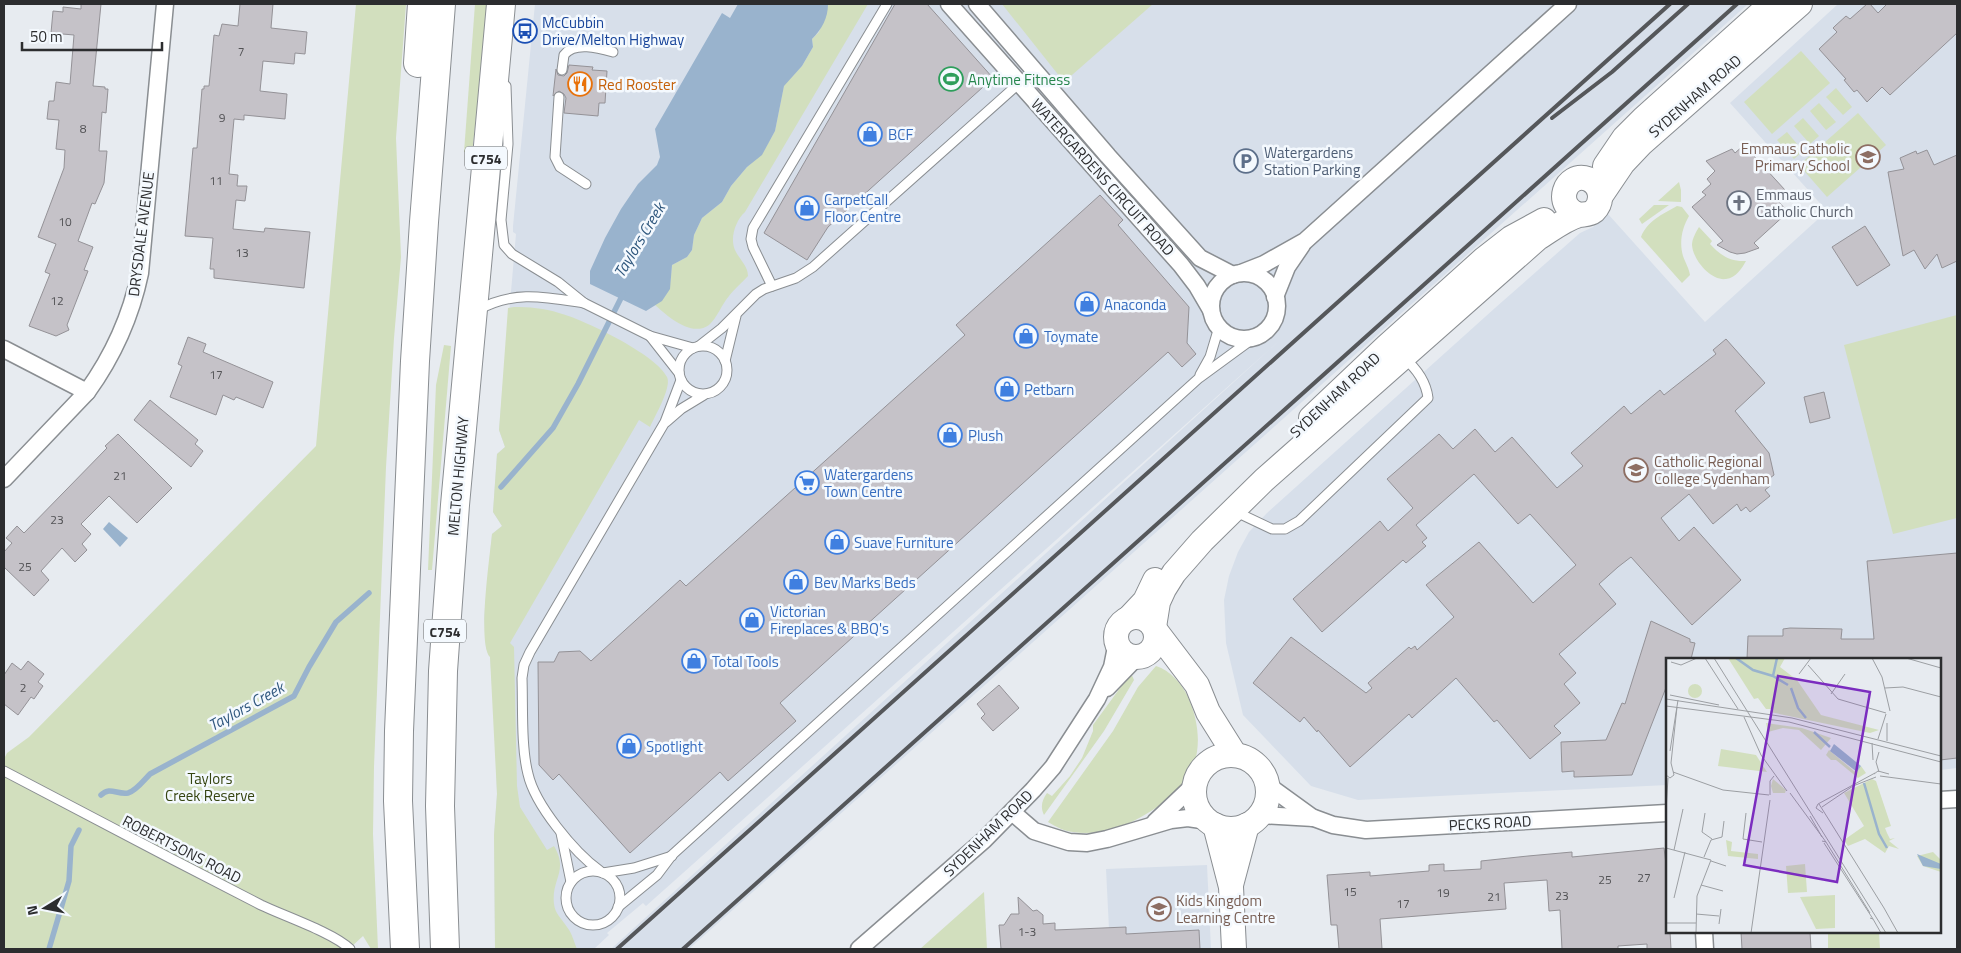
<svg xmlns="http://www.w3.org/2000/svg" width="1961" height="953" viewBox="0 0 1961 953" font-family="'Titillium Web',sans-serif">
<rect width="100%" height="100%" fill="#e7ebf0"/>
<g fill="#d7dfea">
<polygon points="535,4 1748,4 689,949 611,949 1279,341 646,906 643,903 607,933 609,935 594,949 493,949 495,948 494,835 497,794 495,729 490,657 486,648 484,618 492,534 502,526 493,512 497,454 505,447 499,430 516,234 513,232 513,226"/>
<polygon points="1838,4 1957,4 1957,768 1940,770 1940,659 1667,659 1667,785 1358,800 1311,786 1243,715 1226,643 1224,600 1229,576 1238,552 1249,532 1267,513 1495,308 1580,233 1593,227 1608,214 1705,322 1827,211 1730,103"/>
<polygon points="1207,865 1211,949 1110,949 1106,869"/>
</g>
<g fill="#d2dfbe">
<polygon points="356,4 406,4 396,138 401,257 394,338 386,467 374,767 373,834 378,949 371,949 363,936 349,949 4,949 4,759 7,753 29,737 316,446"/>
<polygon points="475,4 489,4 472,153 464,152"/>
<path d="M828,4h40l-123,208c-10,9 -16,28 -9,40 4,8 12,14 12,24 -6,7 -14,13 -19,20 -7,8 -12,22 -20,29 -18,13 -43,-10 -55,-21 18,-8 16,-22 18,-39l15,-8 5,-7 2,-15 8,-17 20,-16 9,-16 16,-19 15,-13 13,-23 9,-46 18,-19 11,-19 -1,-8 7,-7z"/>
<polygon points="1002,4 1153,4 1064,82"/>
<polygon points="1801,51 1830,83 1772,134 1744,102"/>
<polygon points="1836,88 1852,107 1843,115 1826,97"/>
<polygon points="1819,103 1836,122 1826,130 1810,111"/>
<polygon points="1858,113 1886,145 1827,197 1799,165"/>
<polygon points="1803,118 1819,136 1810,144 1794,126"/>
<polygon points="1787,132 1803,151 1794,159 1777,140"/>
<polygon points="1679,182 1681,190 1681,202 1658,201"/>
<polygon points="1654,205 1669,205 1642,224 1639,219"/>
<path d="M1677,206l5,1 7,9c-7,12 -10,26 -6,40 2,6 6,12 7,19l-8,8 -41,-46c6,-16 22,-23 36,-31z"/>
<path d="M1699,227l13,14 -2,3c10,11 20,18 36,17 -4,7 -10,17 -20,18 -15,2 -33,-19 -34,-34 0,-6 4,-13 7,-18z"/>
<path d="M514,307c15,0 30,1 45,6 24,6 98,42 108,64 5,10 -12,39 -17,50l-11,-7 -129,223 4,4 3,139 3,21 27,43 7,-4c15,25 -3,33 0,58 1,10 8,15 13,23 5,6 7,15 10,22h-84l2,-1 -1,-113 3,-41 -7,-137c-13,-13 0,-102 2,-123l10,-8 -9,-14 4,-58 8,-7 -6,-17 9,-122z"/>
<polygon points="1957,315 1957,518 1893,534 1844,345"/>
<polygon points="444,345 451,346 432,570 428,570 436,385"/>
<path d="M1156,666c14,4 26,18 32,31 12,27 15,58 -2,84 -3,4 -7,7 -11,11 -25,24 -65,46 -102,40 -9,-1 -17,-5 -25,-10l65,-91 25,-44z"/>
<path d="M1131,673l3,7 -30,51 -60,84c-4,-8 -2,-15 3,-22l5,3 18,-20 12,-18 11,-27v-6z"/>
<polygon points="984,892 987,949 920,949"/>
<polygon points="1828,932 1879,932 1880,949 1828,949"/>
</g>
<g fill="#99b3cd">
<path d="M738,4h90c0,14 -6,25 -16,35l1,8 -11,19 -18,20 -9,45 -13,24 -15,12 -16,19 -9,16 -20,16 -8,17 -2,15 -5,7 -15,8 -2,24 -8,12 -16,10 -56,-27v-13l15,-33 16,-29 17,-25 19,-19 3,-8 -5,-28 67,-116 8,5z"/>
<polygon points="109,522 128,538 120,547 103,529"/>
</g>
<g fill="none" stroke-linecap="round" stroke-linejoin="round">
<g stroke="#99b3cd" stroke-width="5.5">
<polyline points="501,487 553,428 578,384 623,294"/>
<path d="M101,795c9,-9 16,0 27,-2 8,-2 16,-13 22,-19l144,-78 15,-29 27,-45 33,-29"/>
<polyline points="49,949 69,881 71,846 79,830"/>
</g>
</g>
<g fill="#c5c2c8" stroke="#949297">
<polygon points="81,4 101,4 93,86 105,87 105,89 108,89 106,113 102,112 99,151 107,151 104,183 95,204 92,203 78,241 93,247 84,270 88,271 67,325 69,330 56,336 29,326 50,274 45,272 56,244 38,237 64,168 65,150 56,149 59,120 47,119 49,101 54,101 56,82 70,84 74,35 51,33 53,11 63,12 63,7 81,9"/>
<polygon points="240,4 273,4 271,28 307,32 305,54 295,53 294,64 263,61 260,91 287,94 285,119 244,115 244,120 234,119 229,174 238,175 237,186 247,186 245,201 236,200 233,229 264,232 265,228 310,232 304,288 214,278 214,269 210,269 213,238 185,236 193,148 197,148 202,89 204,89 204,86 209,86 214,35 219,36 222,24 238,26"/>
<polygon points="895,4 927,4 993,78 828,227 807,260 764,233"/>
<polygon points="1867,4 1870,4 1878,13 1887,4 1957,4 1957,33 1890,95 1882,87 1867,102 1857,90 1854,92 1844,80 1846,79 1819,49 1837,32 1833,28 1835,26 1846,16 1850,19"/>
<polygon points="569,65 593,67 592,70 607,71 605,103 599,103 598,116 564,113 566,98 564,94 559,91 553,96 556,69 558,75 564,76 567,73"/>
<polygon points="1744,145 1785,190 1776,199 1788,212 1754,243 1759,248 1745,253 1737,254 1730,252 1717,245 1723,241 1692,207 1706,195 1702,192 1711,184 1707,179 1715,171 1706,161 1732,149 1735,153"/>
<polygon points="1927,150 1934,165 1957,155 1957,261 1942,268 1937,254 1925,269 1914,250 1903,256 1888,172 1904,169 1900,158 1916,151 1917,154"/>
<polygon points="1100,195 1123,220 1118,225 1189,307 1187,343 1196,354 1182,367 1168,352 780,703 796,721 728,781 720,772 630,853 559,774 553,780 539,765 538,662 554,662 559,652 580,651 591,661 680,580 686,586 965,335 956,325"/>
<polygon points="1865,226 1890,265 1857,286 1832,247"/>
<polygon points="188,337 206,344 203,352 273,382 263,408 236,397 234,400 223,395 216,415 170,397 182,366 178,364"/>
<polygon points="1726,339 1765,383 1735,411 1769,453 1774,475 1766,481 1770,486 1765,490 1770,496 1750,512 1746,507 1741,511 1737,504 1713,524 1689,494 1661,518 1679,541 1694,527 1741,580 1692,625 1631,557 1618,567 1599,584 1616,604 1559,654 1576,673 1564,684 1580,703 1554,726 1561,733 1530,759 1497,720 1494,722 1456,678 1412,718 1409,714 1350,767 1318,730 1317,732 1304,717 1300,722 1253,683 1291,637 1366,693 1372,688 1368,683 1409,647 1411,649 1415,646 1417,650 1454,617 1426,585 1479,542 1533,603 1576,565 1530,514 1518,524 1474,474 1416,525 1427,538 1422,542 1426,546 1406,563 1403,560 1322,632 1293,599 1380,521 1388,531 1413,508 1387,479 1439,434 1453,449 1475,429 1495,452 1512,437 1557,488 1583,466 1571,453 1624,406 1631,414 1660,390 1664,395 1716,354 1713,350"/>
<polygon points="1824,392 1830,418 1810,423 1804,397"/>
<polygon points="150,400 198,440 195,444 203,451 191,467 134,420"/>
<polygon points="118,434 172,488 137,523 109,496 81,524 91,534 82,544 87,550 75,562 62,548 41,571 49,580 34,596 4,567 4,552 12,543 6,538 17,526 24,533 107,448 105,446"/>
<polygon points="1957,553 1957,758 1940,760 1940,659 1747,659 1748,636 1783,636 1783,629 1790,628 1842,629 1841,639 1874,639 1867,561"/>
<polygon points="1651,621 1690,639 1690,642 1695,643 1691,659 1667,659 1667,685 1632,775 1574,777 1574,771 1562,772 1561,742 1606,740 1622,703 1625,704"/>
<polygon points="28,661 44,674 38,682 43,686 34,699 31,697 18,715 4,704 4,675 12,663 21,670"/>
<polygon points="999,685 1019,708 993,731 981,718 985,714 977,704"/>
<polygon points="1664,848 1667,873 1667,932 1670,932 1671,949 1647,949 1647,944 1618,946 1618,949 1562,949 1560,910 1549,911 1547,880 1504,883 1506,909 1380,919 1382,949 1339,949 1337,925 1331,925 1327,875 1370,872 1370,876 1429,871 1429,865 1444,864 1444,871 1481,869 1481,861 1528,856 1572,852 1572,857"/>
<polygon points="1018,897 1033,911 1037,910 1043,915 1043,924 1055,923 1055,930 1126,927 1126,934 1199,930 1200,949 1001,949 999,925 1004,925 1011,914 1019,914"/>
<polygon points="1741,932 1810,932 1811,949 1742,949"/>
</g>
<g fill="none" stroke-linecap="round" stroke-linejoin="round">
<g stroke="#8a8e92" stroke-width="11">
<g id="lane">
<path d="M562,70l2,-15c10,-14 35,-7 49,-3"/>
<polyline points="506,86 508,144 501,220 504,245 512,254 558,282 584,303 650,336 693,348"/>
<polyline points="559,97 555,157 560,167 586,184"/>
<polyline points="772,286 753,247 751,239 753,228 887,4"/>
<path d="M478,310c36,-20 67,-13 106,-7"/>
<polyline points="650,336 679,373"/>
<circle cx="703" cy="370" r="24"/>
<polyline points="699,346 722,328 756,294 764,289 796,278 813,267 1034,70"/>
<polyline points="725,361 736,316"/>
<polyline points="1200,375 1210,357 1219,327"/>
<polyline points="666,422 681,409 704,395"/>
<path d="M1234,511l38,18h13l14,-8 129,-123c-2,-17 -12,-30 -25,-41"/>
<path d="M4,771c85,45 171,90 257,134 23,11 73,28 89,44"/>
<polyline points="561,833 571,882"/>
<path d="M600,871c-26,-19 -65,-66 -72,-97 -7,-27 -5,-67 -6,-96l2,-13 6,-13 135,-230 16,-42"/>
<circle cx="593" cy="898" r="27"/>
<polyline points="603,873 634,868 672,856"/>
<polyline points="618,907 657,875 672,855 1199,378 1255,337"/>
</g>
</g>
<g stroke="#8a8e92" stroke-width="19">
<g id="street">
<polyline points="949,4 1181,265 1197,286 1211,310"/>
<polyline points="977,4 1108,156 1200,258 1233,275"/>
<polyline points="1241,273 1264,264 1305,241 1568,4"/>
<circle cx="1244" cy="306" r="33"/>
<polyline points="1275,297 1287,267 1302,245"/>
<polyline points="4,349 87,392"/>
<path d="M4,479l83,-87c26,-36 44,-76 53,-119l25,-269"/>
<polyline points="1107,688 1137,657"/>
<polyline points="1266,784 1313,818"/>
<polyline points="1940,800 1957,799"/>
<polyline points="1012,812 1034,831 1069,842 1087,843 1107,839 1171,820 1188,818 1208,821"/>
<polyline points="1259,815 1314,818 1333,825 1366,830 1667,813"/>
<polyline points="1155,822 1194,785"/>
<polyline points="1704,932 1705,949"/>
<polyline points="859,949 984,840 1033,790 1053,767 1097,699 1112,667 1117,642"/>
</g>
</g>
<g stroke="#8a8e92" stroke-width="26">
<g id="secondary">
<polyline points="1605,166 1624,138 1643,119 1771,4"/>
<polyline points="1600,197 1623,163 1641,144 1800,4"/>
<polyline points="1311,418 1386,347 1484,259 1511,238 1544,220"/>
<circle cx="1136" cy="637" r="20"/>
<polyline points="1129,618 1145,601 1155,580"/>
<path d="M1154,627l4,-25 6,-13 10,-16 28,-32 62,-61 274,-242c13,-8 27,-19 41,-23 6,-1 10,0 15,-4 10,-10 7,-27 -6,-32 -23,-8 -36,28 -8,36"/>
<polyline points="1156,631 1197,685 1208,712 1235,755"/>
<circle cx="1231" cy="792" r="37"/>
<polyline points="1215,825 1231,887 1234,949"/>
<polyline points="1231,885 1247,825"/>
</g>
</g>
<g stroke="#8a8e92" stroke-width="30">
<g id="highway">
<polyline points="418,63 422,4"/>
<polyline points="405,949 398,801 399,731 415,361 424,222 441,4"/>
<polyline points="445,949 440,806 443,671 455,505 501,4"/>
</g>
</g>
<use href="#lane" stroke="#fff" stroke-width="9"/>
<use href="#street" stroke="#fff" stroke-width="16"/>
<use href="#secondary" stroke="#fff" stroke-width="24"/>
<use href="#highway" stroke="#fff" stroke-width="28"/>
<g stroke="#55575a" stroke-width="4">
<polyline points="1552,118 1612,72 1688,4"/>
<polyline points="617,949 1670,4"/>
<polyline points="683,949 1737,4"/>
</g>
</g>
<defs>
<g id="bus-ring" transform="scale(1.25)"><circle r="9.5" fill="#f4f9fe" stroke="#1a4fb4" stroke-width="1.5"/><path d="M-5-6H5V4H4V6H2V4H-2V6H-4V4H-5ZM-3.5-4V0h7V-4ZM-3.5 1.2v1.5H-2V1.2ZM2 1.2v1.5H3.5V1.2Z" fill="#1a4fb4"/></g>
<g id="stadium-ring" transform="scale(1.25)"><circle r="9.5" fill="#f4f9fe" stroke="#2e9e5b" stroke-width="1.5"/><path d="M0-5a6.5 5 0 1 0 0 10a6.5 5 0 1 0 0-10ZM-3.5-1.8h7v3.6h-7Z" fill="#2e9e5b"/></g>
<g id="restaurant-ring" transform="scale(1.25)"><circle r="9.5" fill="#f4f9fe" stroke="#e8710a" stroke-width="1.5"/><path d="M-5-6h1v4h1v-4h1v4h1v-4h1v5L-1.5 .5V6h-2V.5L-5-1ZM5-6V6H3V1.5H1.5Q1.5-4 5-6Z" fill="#e8710a"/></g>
<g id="shop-ring" transform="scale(1.25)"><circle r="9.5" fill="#f4f9fe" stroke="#3f7fe0" stroke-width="1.5"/><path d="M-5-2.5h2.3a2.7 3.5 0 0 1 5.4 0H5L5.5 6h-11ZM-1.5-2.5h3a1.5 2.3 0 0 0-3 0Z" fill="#3f7fe0"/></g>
<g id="school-ring" transform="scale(1.25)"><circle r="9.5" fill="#f4f9fe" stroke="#8d6e63" stroke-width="1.5"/><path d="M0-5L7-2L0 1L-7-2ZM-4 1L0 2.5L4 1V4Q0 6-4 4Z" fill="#8d6e63"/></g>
<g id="parking-ring" transform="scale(1.25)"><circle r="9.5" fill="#f4f9fe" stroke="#5c6f8a" stroke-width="1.5"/><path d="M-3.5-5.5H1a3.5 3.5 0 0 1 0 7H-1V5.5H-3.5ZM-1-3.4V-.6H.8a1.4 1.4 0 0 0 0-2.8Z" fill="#5c6f8a"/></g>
<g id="church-ring" transform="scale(1.25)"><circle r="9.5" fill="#f4f9fe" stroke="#6b7280" stroke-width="1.5"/><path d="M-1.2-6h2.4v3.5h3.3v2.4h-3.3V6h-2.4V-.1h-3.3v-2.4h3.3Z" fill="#6b7280"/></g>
<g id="supermarket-ring" transform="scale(1.25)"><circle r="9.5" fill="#f4f9fe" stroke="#3f7fe0" stroke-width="1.5"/><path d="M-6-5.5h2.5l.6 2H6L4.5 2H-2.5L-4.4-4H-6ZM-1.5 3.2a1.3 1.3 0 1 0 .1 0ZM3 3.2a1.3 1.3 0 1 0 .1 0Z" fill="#3f7fe0"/></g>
</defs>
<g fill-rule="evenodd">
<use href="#bus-ring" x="525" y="31"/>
<use href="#stadium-ring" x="951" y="79"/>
<use href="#restaurant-ring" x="580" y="84"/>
<use href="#shop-ring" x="870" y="134"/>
<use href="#school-ring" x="1868" y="157"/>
<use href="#parking-ring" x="1246" y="161"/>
<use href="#church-ring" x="1739" y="203"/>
<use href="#shop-ring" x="807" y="208"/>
<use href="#shop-ring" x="1087" y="304"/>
<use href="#shop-ring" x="1026" y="336"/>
<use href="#shop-ring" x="1007" y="389"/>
<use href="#shop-ring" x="950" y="435"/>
<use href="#school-ring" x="1636" y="470"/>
<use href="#supermarket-ring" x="807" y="483"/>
<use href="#shop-ring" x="837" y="542"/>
<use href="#shop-ring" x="796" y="582"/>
<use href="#shop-ring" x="752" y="620"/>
<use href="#shop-ring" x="694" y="661"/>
<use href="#shop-ring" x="629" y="746"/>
<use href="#school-ring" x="1159" y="909"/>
</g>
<g text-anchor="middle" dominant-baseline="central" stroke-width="5" stroke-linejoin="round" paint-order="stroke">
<g font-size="12" fill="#525255">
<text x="241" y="51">7</text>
<text x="222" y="117">9</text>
<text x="83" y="128">8</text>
<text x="216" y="180">11</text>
<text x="65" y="221">10</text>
<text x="242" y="252">13</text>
<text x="57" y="300">12</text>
<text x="216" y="374">17</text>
<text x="120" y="475">21</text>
<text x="57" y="519">23</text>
<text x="25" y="566">25</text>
<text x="23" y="687">2</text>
<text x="1644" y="877">27</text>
<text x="1605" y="879">25</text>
<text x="1350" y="891">15</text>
<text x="1443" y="892">19</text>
<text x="1562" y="895">23</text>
<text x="1494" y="896">21</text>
<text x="1403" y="903">17</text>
<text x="1027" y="931">1-3</text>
</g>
<g fill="#f4f9fe" stroke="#686a6d" stroke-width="1">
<rect x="465" y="146.5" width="42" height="23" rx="4"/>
<rect x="424" y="619.5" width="42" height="23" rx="4"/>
</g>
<g font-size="14" font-weight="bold" fill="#2c2d2f">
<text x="486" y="158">C754</text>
<text x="445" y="631">C754</text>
</g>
<g font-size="15" fill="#164399" stroke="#f4f9fe" text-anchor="start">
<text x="542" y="22">McCubbin<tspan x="542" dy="17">Drive/Melton Highway</tspan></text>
</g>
<g font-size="15" fill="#27864d" stroke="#f4f9fe" text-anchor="start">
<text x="968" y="79">Anytime Fitness</text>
</g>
<g font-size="15" fill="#c56008" stroke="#f4f9fe" text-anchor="start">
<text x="598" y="84">Red Rooster</text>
</g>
<g font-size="15" fill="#2c2d2f" stroke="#f4f9fe">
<text transform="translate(1695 96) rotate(-41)">SYDENHAM ROAD</text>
<text transform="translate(1103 177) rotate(48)">WATERGARDENS CIRCUIT ROAD</text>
<text transform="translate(141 234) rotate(-83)">DRYSDALE AVENUE</text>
<text transform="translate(1335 395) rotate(-43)">SYDENHAM ROAD</text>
<text transform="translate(458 476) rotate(-85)">MELTON HIGHWAY</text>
<text transform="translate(1490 823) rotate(-3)">PECKS ROAD</text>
<text transform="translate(988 833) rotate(-44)">SYDENHAM ROAD</text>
<text transform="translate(182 849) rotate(27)">ROBERTSONS ROAD</text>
</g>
<g font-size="15" fill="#366cbe" stroke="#f4f9fe" text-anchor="start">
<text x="888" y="134">BCF</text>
<text x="824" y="199">CarpetCall<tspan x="824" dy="17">Floor Centre</tspan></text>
<text x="1104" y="304">Anaconda</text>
<text x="1044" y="336">Toymate</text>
<text x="1024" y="389">Petbarn</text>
<text x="968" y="435">Plush</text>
<text x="824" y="474">Watergardens<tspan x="824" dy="17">Town Centre</tspan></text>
<text x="854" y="542">Suave Furniture</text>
<text x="814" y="582">Bev Marks Beds</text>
<text x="770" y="611">Victorian<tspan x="770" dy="17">Fireplaces &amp; BBQ's</tspan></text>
<text x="712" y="661">Total Tools</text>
<text x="646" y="746">Spotlight</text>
</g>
<g font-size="15" fill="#785e54" stroke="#f4f9fe" text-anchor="start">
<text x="1850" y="148" text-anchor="end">Emmaus Catholic<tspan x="1850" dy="17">Primary School</tspan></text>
<text x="1654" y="461">Catholic Regional<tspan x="1654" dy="17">College Sydenham</tspan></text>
<text x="1176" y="900">Kids Kingdom<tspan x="1176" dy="17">Learning Centre</tspan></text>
</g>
<g font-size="15" fill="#4e5e75" stroke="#f4f9fe" text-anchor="start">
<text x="1264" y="152">Watergardens<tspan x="1264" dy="17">Station Parking</tspan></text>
</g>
<g font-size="15" fill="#5b616d" stroke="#f4f9fe" text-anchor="start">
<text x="1756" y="194">Emmaus<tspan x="1756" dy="17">Catholic Church</tspan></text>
</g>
<g font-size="15" fill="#364511" stroke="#f4f9fe">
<text x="210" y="778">Taylors<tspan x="210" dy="17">Creek Reserve</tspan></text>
</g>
<g font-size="16" font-style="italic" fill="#30587e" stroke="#f4f9fe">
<text transform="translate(639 240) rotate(-59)">Taylors Creek</text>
<text transform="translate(246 706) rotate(-29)">Taylors Creek</text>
</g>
</g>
<g transform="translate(1666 658)">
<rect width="275" height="275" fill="#e7ebf0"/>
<path d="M62,0h57l-5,9 17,13 24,35 58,15 -9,3 -100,-21 2,-3h-6l-8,-11 -4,1zM22 33a7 7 0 1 1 14 0a7 7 0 1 1-14 0ZM100,65l36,5 29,10 -10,12 -22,-20 -16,-2 -15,4zM55,91l35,6 11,17 -49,-6zM163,92l25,21 3,1 4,-6 5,7 -8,5 -22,-18h-5l-5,-5zM107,121l13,11 -1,3h-12l-2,-7zM206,121l4,2 15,45 -6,2 2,5 3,6 5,-1 -6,3 10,8 -10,-3 -4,7 -20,-14 -17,7 -4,-6 20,-14 -20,-33zM60,182l6,2 -1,9 27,3v5l-30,-3zM267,194l8,8v12l-18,-6 -6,-10zM139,206l2,28 -19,1 -2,-27zM169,237v33l-19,1 -16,-32z" fill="#d2dfbe"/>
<path d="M168,86l27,22 -4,6 -27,-21zM251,196l24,10v5l-18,-3z" fill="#99b3cd"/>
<path fill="none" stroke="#99b3cd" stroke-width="2.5" d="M70,0l17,12 20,6M111,0l-4,18 15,9M125,30l7,20 8,10M148,74l16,15M198,125l15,51 8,14"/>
<path fill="none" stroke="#9c9fa3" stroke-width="1" d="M39,0l33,51M48,0l172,275M206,0l10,19 8,34M240,0l35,10M5,4l10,3 16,-7M142,7l30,34 48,14M133,16l12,-16M219,30l18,-1 38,10M165,36l14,-20M4,37l49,10M0,41l126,19 149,38M0,48l123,16 152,40M78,59l17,38 26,36M221,65v18M212,81l8,-25M206,85l1,17M4,93l8,-51M213,94l-3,10 3,10M7,114l50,18 46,5M208,116l4,-3 11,3M0,117l4,3 4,-3 -3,-12 6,-56M214,118l61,8M124,135l36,49 -4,-1M104,137v-14l4,-5M153,146l65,104M156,149l31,-21 23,-9M0,153l2,-33M39,155l-3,19 10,7M80,155l-3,26 19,3M157,155l-7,-5 2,-4 57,-31M144,158l12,21M160,184l44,71M158,185l49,76 -3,-1M0,190l45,12 -14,36 -1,37M8,192l9,-41M38,199l7,-17 11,-3 2,-16M45,203l15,5M35,227l22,6M8,240l11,-46M218,250l14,25M30,256l23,2M207,261l8,14M0,265h30M53,266l2,-15M85,275l19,-133"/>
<path fill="#7b2cbf" fill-opacity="0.15" stroke="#7b2cbf" stroke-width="2.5" d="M112,18l92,16 -33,190 -93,-17z"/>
<rect width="275" height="275" fill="none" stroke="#2c2d2f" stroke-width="2.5"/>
</g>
<rect width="1961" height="953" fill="none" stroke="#2c2d2f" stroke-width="10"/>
<g transform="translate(45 908) rotate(260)" stroke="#f4f9fe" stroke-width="4" paint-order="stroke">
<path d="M0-4L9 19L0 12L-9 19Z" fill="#2c2d2f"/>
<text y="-8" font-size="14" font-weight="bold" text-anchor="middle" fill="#2c2d2f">N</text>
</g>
<path d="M22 42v8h140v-8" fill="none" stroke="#2c2d2f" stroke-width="2.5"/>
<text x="30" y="42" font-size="15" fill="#2c2d2f" stroke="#f4f9fe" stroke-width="4" paint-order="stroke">50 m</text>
</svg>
